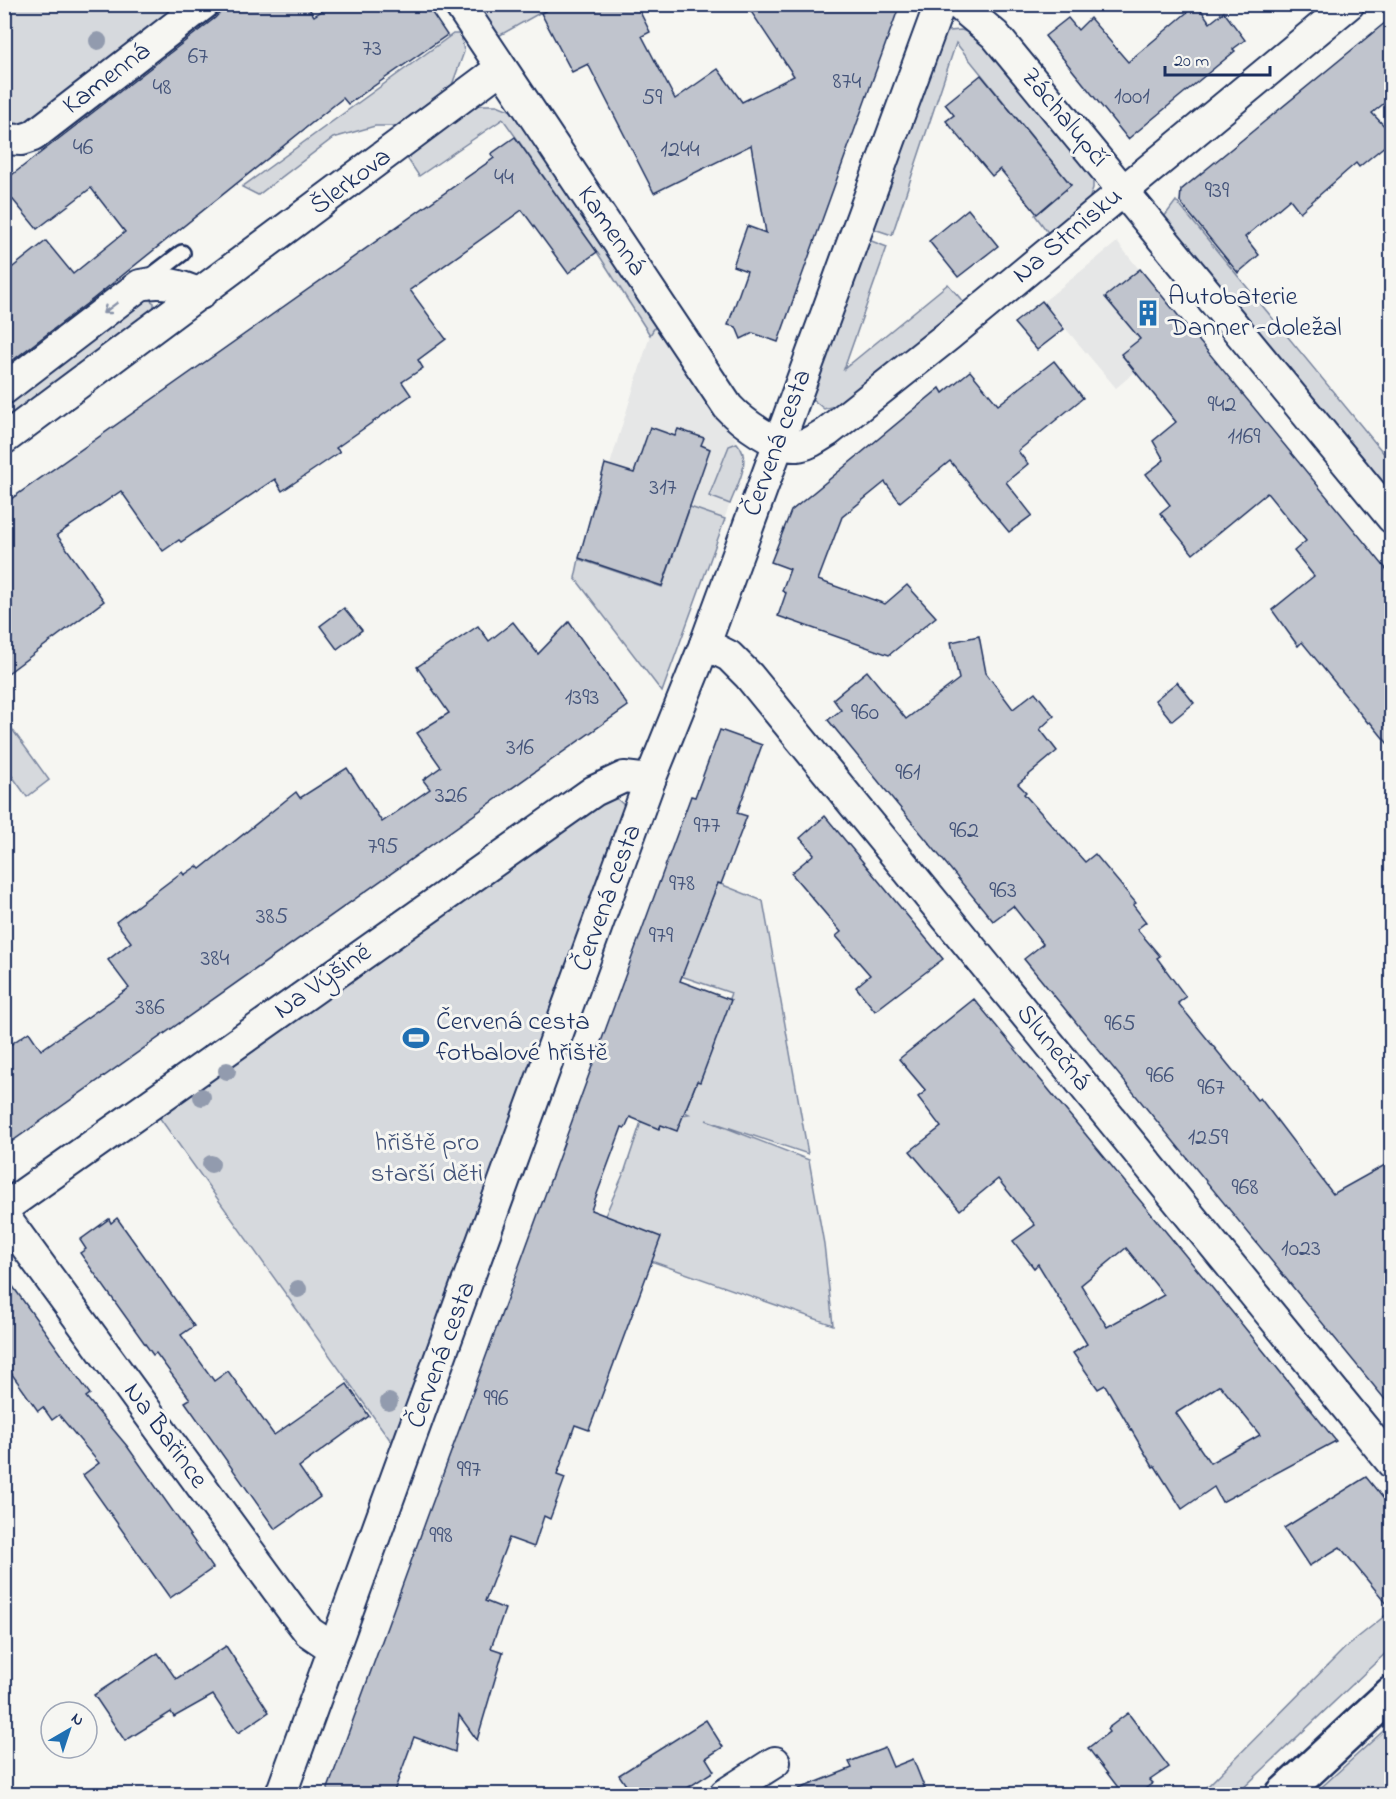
<svg xmlns="http://www.w3.org/2000/svg" width="1396" height="1799" viewBox="0 0 1396 1799" font-family="'Indie Flower',sans-serif">
<rect width="100%" height="100%" fill="#f6f6f2"/>
<filter id="ink" filterUnits="userSpaceOnUse"><feTurbulence type="fractalNoise" baseFrequency=".0167" numOctaves="2"/><feDisplacementMap in="SourceGraphic" scale="12" xChannelSelector="R" yChannelSelector="G"/><feConvolveMatrix kernelMatrix="1 2 1 2 8 2 1 2 1" color-interpolation-filters="sRGB"/></filter>
<g filter="url(#ink)">
<g fill="#e6e7e7">
<polygon points="1117,242 1187,328 1116,388 1043,302"/>
<polygon points="655,327 742,448 745,456 743,467 662,692 575,578 650,335"/>
</g>
<g fill="#d6d9dd" stroke="#78849e" stroke-width="1.5">
<polygon points="4,5 179,5 9,135 4,130"/>
<polygon points="473,5 554,5 495,38"/>
<polygon points="961,30 975,34 1093,174 1093,188 1088,203 1049,234 1035,215 1071,185 956,43 892,235 868,227 937,42 949,31"/>
<polygon points="453,34 461,34 464,52 452,85 396,126 375,126 333,138 258,195 242,187"/>
<polygon points="475,105 497,105 517,113 658,326 655,327 650,335 597,252 503,119 419,176 405,155"/>
<polygon points="1176,201 1391,462 1391,492 1164,217"/>
<polygon points="866,239 887,247 844,369 948,284 965,304 834,406 824,409 811,398"/>
<polygon points="147,298 154,303 154,309 5,427 5,404"/>
<path d="M737,443c16,17 0,42 -7,61l-21,-8 20,-50z"/>
<polygon points="690,507 725,519 662,692 575,578 579,559 662,587"/>
<polygon points="4,718 49,780 27,797 5,766"/>
<polygon points="612,797 616,798 626,807 393,1444 159,1117 596,805"/>
<polygon points="718,883 763,901 808,1154 706,1120 809,1160 824,1244 833,1325 594,1241 625,1170 641,1122 689,1114 685,1112 731,993 681,976"/>
<polygon points="1391,1611 1391,1648 1237,1794 1200,1794 1347,1646"/>
<polygon points="1391,1724 1391,1794 1314,1794"/>
</g>
<g fill="#c0c4cd" stroke="#1b2f5e" stroke-width="1.5" fill-rule="evenodd">
<polygon points="228,4 306,4 314,16 332,4 426,4 447,35 348,104 343,98 93,299 4,367 4,274 46,241 73,274 125,232 91,188 37,229 4,189 4,181 215,18"/>
<polygon points="636,4 650,32 642,36 675,99 718,69 742,102 794,76 746,4 900,4 778,342 753,333 741,339 736,327 728,325 747,271 733,266 747,226 766,233 751,145 654,193 588,64 572,72 541,13 557,5"/>
<polygon points="1197,4 1210,23 1224,12 1245,40 1233,49 1235,51 1128,139 1045,36 1068,18 1078,30 1090,18 1128,62"/>
<polygon points="1392,17 1392,97 1372,113 1392,134 1392,140 1359,167 1356,163 1300,212 1290,199 1245,237 1259,255 1238,273 1180,202 1181,190"/>
<polygon points="981,75 1071,185 1037,214 1000,169 992,176 946,121 954,115 945,104"/>
<polygon points="515,137 597,252 568,273 522,210 410,290 446,339 418,360 423,368 402,382 411,395 336,448 340,452 282,491 275,479 181,542 179,540 163,551 121,491 57,535 104,601 4,676 4,504 494,158 491,154"/>
<polygon points="968,209 998,246 958,277 929,241"/>
<polygon points="1140,269 1392,576 1392,749 1370,722 1368,723 1302,642 1298,646 1272,610 1314,576 1294,551 1306,541 1267,493 1193,554 1160,513 1170,505 1146,474 1164,460 1153,441 1176,422 1121,354 1140,339 1105,297"/>
<polygon points="1042,301 1064,329 1037,350 1014,323"/>
<polygon points="1054,361 1083,398 1018,451 1028,464 1006,482 1032,515 1009,532 950,461 900,502 885,482 842,517 818,580 885,604 907,585 936,617 889,655 778,616 786,593 782,591 790,569 771,562 791,511 940,388 943,393 970,371 998,405"/>
<polygon points="650,427 675,436 678,429 704,438 701,445 710,449 662,586 579,558 605,464 634,473"/>
<polygon points="344,608 362,630 337,649 320,626"/>
<polygon points="513,622 538,654 569,622 628,706 4,1147 4,1049 29,1032 41,1050 129,988 108,960 131,942 116,922 182,872 184,875 197,866 200,869 296,792 300,798 347,768 382,822 430,789 423,780 441,767 417,733 449,713 417,667 478,626 489,641"/>
<polygon points="979,636 986,673 1013,709 1035,692 1054,716 1040,729 1057,751 1018,784 1026,792 1024,794 1085,862 1095,854 1136,903 1133,905 1146,922 1137,929 1160,956 1157,958 1186,997 1178,1003 1257,1100 1260,1098 1333,1194 1392,1161 1392,1408 1024,959 1043,944 1013,906 993,921 828,720 841,710 833,699 867,671 906,719 959,679 951,642"/>
<polygon points="1177,682 1194,703 1172,721 1155,700"/>
<polygon points="720,730 762,745 737,813 747,816 721,884 718,883 680,981 731,1000 700,1082 697,1081 677,1131 661,1125 659,1129 630,1117 625,1128 622,1127 591,1210 661,1237 589,1430 575,1425 557,1475 565,1478 550,1519 544,1516 534,1547 509,1538 485,1601 505,1609 491,1648 503,1652 477,1740 459,1715 455,1752 414,1737 393,1794 326,1794 666,864 691,796 695,797"/>
<polygon points="825,816 943,959 875,1011 856,987 870,975 836,936 841,932 791,873 814,854 800,838"/>
<path d="M974,999l258,313 104,129 -114,61 -8,-15 -32,22 -27,-43 -2,1 -48,-82 -7,4 -25,-36 14,-9 -49,-80 -4,4 -21,-27 22,-16 -37,-46 -38,31 -50,-59 31,-24 -23,-30 8,-6 -27,-32zM1126,1248l38,47 -57,32 -26,-42zM1220,1385l40,50 -50,28 -34,-50z"/>
<polygon points="117,1218 194,1326 181,1335 214,1381 228,1371 274,1435 347,1384 369,1416 299,1467 320,1497 275,1529 185,1402 190,1399 156,1353 153,1355 80,1253 86,1249 80,1240 109,1219 111,1223"/>
<polygon points="4,1274 90,1394 86,1397 127,1446 213,1568 170,1598 83,1475 99,1463 59,1415 52,1420 43,1407 38,1411 4,1363"/>
<polygon points="1366,1477 1392,1509 1392,1610 1340,1547 1309,1566 1284,1528"/>
<polygon points="226,1646 269,1712 238,1733 213,1695 174,1717 171,1712 125,1741 94,1695 158,1653 176,1679"/>
<polygon points="1128,1713 1169,1767 1150,1780 1153,1783 1138,1794 1123,1794 1088,1748 1109,1732 1107,1729"/>
<polygon points="706,1720 723,1747 706,1758 714,1771 678,1794 632,1794 619,1775"/>
<polygon points="885,1748 893,1767 913,1759 927,1794 789,1794 789,1793 852,1768 849,1762"/>
</g>
<g fill="none" stroke-linecap="round" stroke-linejoin="round">
<g stroke="#1b2f5e" stroke-width="20">
<polyline id="lane" points="148,279 182,253"/>
</g>
<g stroke="#1b2f5e" stroke-width="34">
<g id="street">
<path d="M459,4l269,403c13,14 48,41 69,39 11,-1 20,-8 30,-14l121,-96 401,-332"/>
<polyline points="958,4 995,35 1392,518"/>
<polyline points="4,139 21,140 33,136 204,4"/>
<path d="M4,389l136,-104c23,-5 40,0 60,9"/>
<polyline points="4,439 501,68"/>
<polyline points="705,644 729,656 749,676 1392,1463"/>
<polyline points="4,1208 594,791 624,777 650,780"/>
<polyline points="4,1216 292,1610 309,1632 334,1649"/>
<polyline points="281,1794 650,780 705,644 940,4"/>
<polyline points="725,1794 775,1762"/>
</g>
</g>
<g stroke="#1b2f5e" stroke-width="38">
<polyline id="secondary" points="1283,1794 1392,1693"/>
</g>
<use href="#lane" stroke="#f6f6f2" stroke-width="15"/>
<use href="#street" stroke="#f6f6f2" stroke-width="30"/>
<use href="#secondary" stroke="#f6f6f2" stroke-width="33"/>
</g>
<g fill="#929bae">
<circle cx="98" cy="41" r="9"/>
<circle cx="227" cy="1071" r="9"/>
<circle cx="202" cy="1097" r="9"/>
<circle cx="211" cy="1164" r="9"/>
<circle cx="298" cy="1289" r="9"/>
<circle cx="389" cy="1402" r="9"/>
</g>
<defs><path id="oneway-shaft" d="M-6 0H5M1.5-3L5.5 0L1.5 3" fill="none" stroke-width="1.6" stroke-linecap="round" stroke-linejoin="round" transform="scale(1.5)"/></defs>
<use stroke="#8892a8" href="#oneway-shaft" transform="translate(110 308) rotate(143)"/>
</g>
<defs>
<g id="building-bare" transform="scale(2.07)"><path d="M-4-6H4V6H1V3H-1V6H-4ZM-2.5-4.3h1.7v1.8h-1.7ZM.8-4.3h1.7v1.8H.8ZM-2.5-1h1.7V.8h-1.7ZM.8-1h1.7V.8H.8Z" fill="#1f6fb2" stroke="#f6f6f2" stroke-width="2.5" paint-order="stroke"/></g>
<g id="stadium-bare" transform="scale(2.07)"><path d="M0-5a6.5 5 0 1 0 0 10a6.5 5 0 1 0 0-10ZM-3.5-1.8h7v3.6h-7Z" fill="#1f6fb2" stroke="#f6f6f2" stroke-width="2.5" paint-order="stroke"/></g>
</defs>
<g fill-rule="evenodd">
<use href="#building-bare" x="1148" y="313"/>
<use href="#stadium-bare" x="416" y="1038"/>
</g>
<g text-anchor="middle" dominant-baseline="central" stroke-width="6" stroke-linejoin="round" paint-order="stroke">
<g font-size="24" fill="#44547a">
<text x="372" y="49">73</text>
<text x="198" y="57">67</text>
<text x="847" y="82">874</text>
<text x="162" y="88">48</text>
<text x="1132" y="97">1001</text>
<text x="652" y="98">59</text>
<text x="83" y="148">46</text>
<text x="680" y="150">1244</text>
<text x="504" y="178">44</text>
<text x="1217" y="191">939</text>
<text x="1222" y="405">942</text>
<text x="1244" y="437">1169</text>
<text x="663" y="488">317</text>
<text x="582" y="698">1393</text>
<text x="865" y="713">960</text>
<text x="520" y="748">316</text>
<text x="908" y="773">961</text>
<text x="451" y="796">326</text>
<text x="707" y="826">977</text>
<text x="964" y="831">962</text>
<text x="383" y="847">795</text>
<text x="682" y="884">978</text>
<text x="1003" y="891">963</text>
<text x="272" y="917">385</text>
<text x="661" y="936">979</text>
<text x="215" y="959">384</text>
<text x="150" y="1008">386</text>
<text x="1120" y="1024">965</text>
<text x="1160" y="1076">966</text>
<text x="1211" y="1088">967</text>
<text x="1208" y="1138">1259</text>
<text x="1245" y="1188">968</text>
<text x="1301" y="1249">1023</text>
<text x="496" y="1399">996</text>
<text x="469" y="1470">997</text>
<text x="441" y="1536">998</text>
</g>
<g font-size="27" fill="#1b2f5e" stroke="#f6f6f2">
<text transform="translate(107 79) rotate(-37)">Kamenná</text>
<text transform="translate(1064 118) rotate(50)">Záchalupčí</text>
<text transform="translate(351 182) rotate(-37)">Šlerkova</text>
<text transform="translate(611 231) rotate(56)">Kamenná</text>
<text transform="translate(1068 236) rotate(-40)">Na Strnisku</text>
<text transform="translate(778 443) rotate(-70)">Červená cesta</text>
<text transform="translate(608 898) rotate(-70)">Červená cesta</text>
<text transform="translate(323 982) rotate(-35)">Na Výšině</text>
<text transform="translate(1053 1048) rotate(51)">Slunečná</text>
<text transform="translate(442 1355) rotate(-70)">Červená cesta</text>
<text transform="translate(165 1436) rotate(54)">Na Bařince</text>
</g>
<g font-size="27" fill="#1b2f5e" stroke="#f6f6f2" text-anchor="start">
<text x="1168" y="297">Autobaterie<tspan x="1168" dy="31">Danner -doležal</tspan></text>
<text x="436" y="1022">Červená cesta<tspan x="436" dy="31">fotbalové hřiště</tspan></text>
</g>
<g font-size="27" fill="#405177" stroke="#f6f6f2">
<text x="427" y="1143">hřiště pro<tspan x="427" dy="31">starší děti</tspan></text>
</g>
</g>
<rect width="1396" height="1799" fill="none" stroke="#f6f6f2" stroke-width="24"/>
<rect x="12" y="12" width="1372" height="1775" fill="none" stroke="#1b2f5e" stroke-width="2" filter="url(#ink)"/>
<g transform="translate(69 1730) rotate(39)"><circle r="28" fill="#f6f6f2" stroke="#9ea6b7" stroke-width="1.5"/>
<path d="M0-4.5L10 22L0 15L-10 22Z" fill="#1f6fb2"/>
<text y="-9" font-size="16" font-weight="bold" text-anchor="middle" fill="#1b2f5e">N</text>
</g>
<path d="M1165 66v9h105v-9" fill="none" stroke="#1b2f5e" stroke-width="3"/>
<text x="1174" y="66" font-size="18" fill="#1b2f5e" stroke="#f6f6f2" stroke-width="4.5" paint-order="stroke">20 m</text>
</svg>
